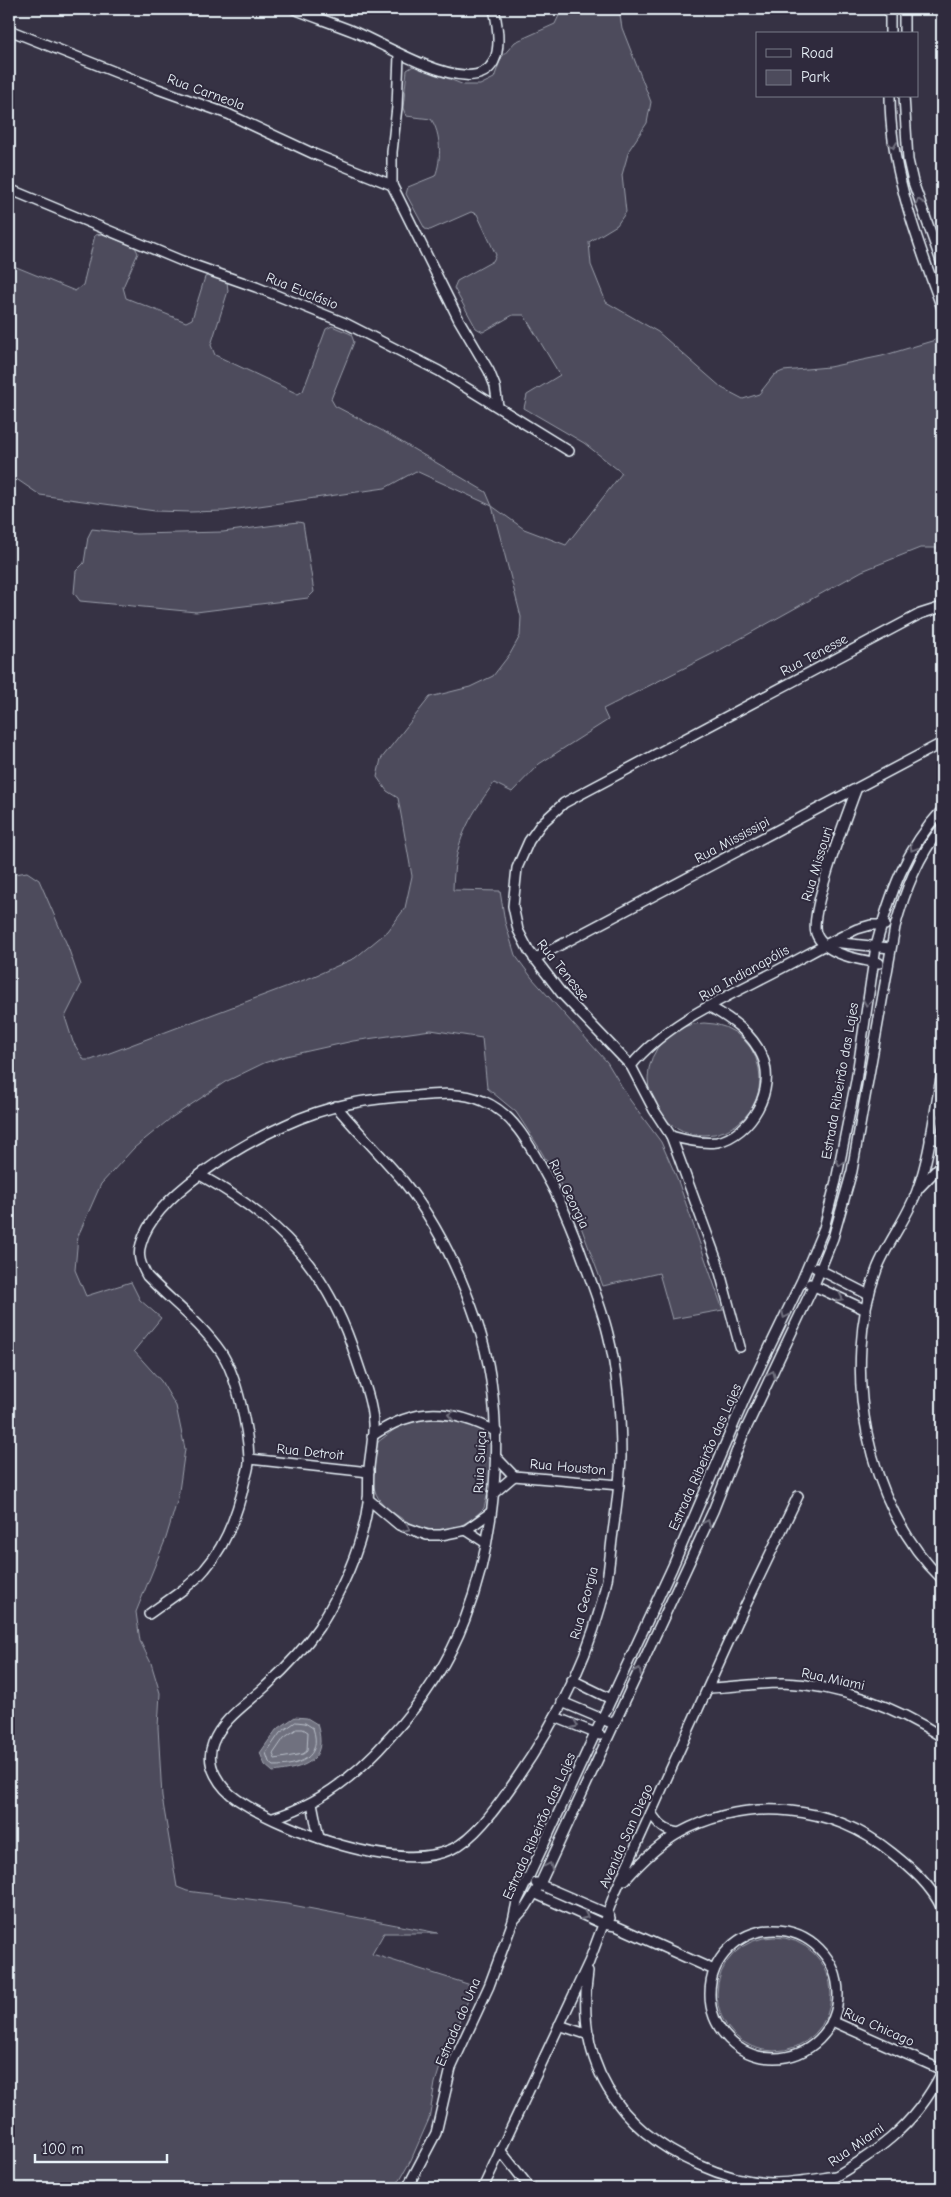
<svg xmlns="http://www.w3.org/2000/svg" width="951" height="2197" viewBox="0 0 951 2197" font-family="'Comic Neue',sans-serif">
<rect width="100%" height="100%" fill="#363244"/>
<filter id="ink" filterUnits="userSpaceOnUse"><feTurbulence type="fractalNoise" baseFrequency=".02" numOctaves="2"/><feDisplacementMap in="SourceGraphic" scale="10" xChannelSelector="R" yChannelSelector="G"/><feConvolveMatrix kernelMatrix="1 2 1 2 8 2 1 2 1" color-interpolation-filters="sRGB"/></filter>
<g filter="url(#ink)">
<g fill="#4d4b5c" stroke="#9a9eaa">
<path d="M562,9h57l3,19 29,74 -4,21 -18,27 -7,25 4,37 -9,13 -28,17 2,23 15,37 52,30 64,56 21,11 16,-5 15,-19 9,-4 46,-4 53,-11 60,-18v210h-22l-58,23 -142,79 -117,59 5,11 -69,44 -27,28 -18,-9c-27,37 -40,60 -41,107l47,1 5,31 10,33 17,23 75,84 23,38 31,42 16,36 46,132 -51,9 -13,-46 -56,13 -29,-78 -36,-62 -22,-34 -29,-24 -5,-50 -51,-8 -78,11 -67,15 -22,7 -39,19 -54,36 -37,30 -33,36 -23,52 -3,34 11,26 45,-14 9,18 21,18 -27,33 27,30 15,25 9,43 -7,49 -12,40 -30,74 4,29 11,22 9,30 -2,34 4,70 15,90 10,4 100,13 151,29h-54l-12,21 102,32 -34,81 -5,16 -6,36 -18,41 -16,28h-386v-1313l18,-3 12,8 29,67 13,38 -16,32 8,25 11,18h7l221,-83 43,-19 33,-27 17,-23 7,-32 -14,-78 -11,-7 -10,-14 4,-18 49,-62 40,-10 23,-11 17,-22 10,-18 1,-19 -29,-111 -76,-35 -31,17 -161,23 -34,1 -35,-1 -115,-16 -31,-21v-210l66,27 8,-6 12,-50 8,-1 32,13 3,6 -15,34 3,11 60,24 6,-3 13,-42 7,-3 15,8 1,9 -17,54 4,10 83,39 5,-3 23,-62 6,-3 19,8 3,8 -23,57 4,7 46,24 105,62 6,14 32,23 42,16 56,-72 -38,-30 -60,-35 3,-13 33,-20 -36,-60h-11l-30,17 -7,-4 -22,-40 3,-7 36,-20 3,-6 -19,-41 -6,-2 -41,18 -5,-1 -19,-35 2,-7 27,-11c7,-16 6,-43 -4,-57l-25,-3 -3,-8 4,-38 8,-5 49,20h16l14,-7 7,-20 14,-16 40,-18z"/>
<polygon points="298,522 303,523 314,592 308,598 196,612 80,601 74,593 76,571 84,563 88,537 92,529 136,534 223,532"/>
<circle cx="704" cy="1079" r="56"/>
<path d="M426,1419c17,0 52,3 62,17 10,14 0,57 -4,72 -27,29 -58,28 -89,6 -8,-6 -17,-13 -20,-23 -6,-14 0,-35 3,-49l22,-17z"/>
<circle cx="774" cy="1994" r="57"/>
</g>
<path fill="#70717f" stroke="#a0a4af" d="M295,1717l12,1 10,6c12,38 -13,44 -44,48l-8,-7 -5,-12 16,-23z"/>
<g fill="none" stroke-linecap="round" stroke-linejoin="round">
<g stroke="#b8bec8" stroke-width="1">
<path d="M296,1722l9,1 8,5c10,30 -14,38 -39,38l-5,-4 -3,-9 14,-20z"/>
<polygon points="297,1729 303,1729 308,1732 307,1751 303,1754 275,1759 273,1754 284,1738"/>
</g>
<g stroke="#e8f1f8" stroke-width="12">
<g id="street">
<path d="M294,9c20,8 41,15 61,23 50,22 166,97 139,-23"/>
<polyline points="9,30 158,89 228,114 314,154 392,185"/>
<polyline points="890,34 890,9"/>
<polyline points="904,34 904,9"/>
<polyline points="399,55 397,107 392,152 392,185 459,320 489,371 495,386 498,406"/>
<path d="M890,96c0,75 27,143 52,212"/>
<polyline points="904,96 908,160 913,182 942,264"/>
<polyline points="9,189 182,261 256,287 345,323 439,371 569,451"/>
<path d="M856,790c-9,25 -47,122 -40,143 7,21 44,27 63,30"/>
<polyline points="832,942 890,948"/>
<polyline points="534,959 942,743"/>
<path d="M631,1066c35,-44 102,-72 151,-98 25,-13 49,-27 75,-39l14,-4h14"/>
<path d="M942,1074c-8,37 -11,78 -24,114 -9,28 -30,53 -41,81 -37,98 -11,237 65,310"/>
<path d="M671,1136c14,4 31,8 46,6 34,-7 60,-53 45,-86 -10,-23 -31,-37 -52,-49"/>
<polyline points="930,1138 942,1140"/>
<polyline points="918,1189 942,1164"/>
<polyline points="816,1268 869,1295"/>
<polyline points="810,1284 866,1310"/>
<polyline points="740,1347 717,1261 671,1136 654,1110 631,1066 562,994 529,951 518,930 513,906 517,868 529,841 541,824 564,803 920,614 942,607"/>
<path d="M372,1436c44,-30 79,-28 125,-4"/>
<polyline points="495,1456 514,1476"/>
<polyline points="250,1459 369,1472"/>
<polyline points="514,1476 619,1485"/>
<polyline points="493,1494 514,1476"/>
<polyline points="368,1499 399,1525 427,1535 441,1535 466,1530 490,1513"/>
<polyline points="466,1530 486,1543"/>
<path d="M149,1614c19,-14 41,-27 56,-45 22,-25 33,-57 40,-89 2,-7 5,-15 4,-22 -1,-29 -12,-82 -28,-106 -20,-29 -50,-51 -74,-76 -6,-11 -10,-20 -6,-32 13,-49 100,-99 144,-119 42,-20 85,-27 131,-29 22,-2 47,-4 67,5 32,13 48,47 64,76 15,26 26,54 36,82 9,25 19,50 25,75 10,40 13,83 13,123 -1,23 -4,45 -7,68 -3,18 -4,37 -7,55 -15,73 -52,144 -94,204 -15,21 -37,54 -61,65 -54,25 -167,-18 -214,-49 -18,-12 -34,-35 -25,-57 9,-24 35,-40 53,-57 20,-18 38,-37 53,-59 23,-37 44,-81 49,-125 1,-11 0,-22 1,-34 1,-14 5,-30 4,-45 -1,-21 -10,-44 -17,-65 -28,-88 -76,-139 -156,-183"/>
<polyline points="572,1680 611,1699"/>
<path d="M710,1688c24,-1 48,-5 73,-5 56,2 113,24 159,54"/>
<polyline points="562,1702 614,1724"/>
<polyline points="555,1717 600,1735"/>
<polyline points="312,1803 319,1838"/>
<path d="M651,1813c8,12 13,18 28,20"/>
<path d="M273,1818c47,-14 85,-44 117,-81 31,-34 59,-75 75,-118 34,-88 42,-208 12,-297 -17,-50 -40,-99 -73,-140 -22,-26 -46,-50 -68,-76"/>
<path d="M625,1880c16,-18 33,-35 54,-47 69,-37 153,-29 213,20 19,15 40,33 50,56"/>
<polyline points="536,1883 608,1914 610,1918"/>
<polyline points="536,1894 603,1924 616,1926 714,1970"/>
<path d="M513,1921l13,-14 14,-23 173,-373 30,-76 71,-150 19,-47 19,-67 43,-244c10,-36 23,-71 47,-100"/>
<circle cx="774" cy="1994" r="64"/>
<path d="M588,1972c-13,90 29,157 111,193 22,10 49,17 73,18 22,0 43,-4 64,-7"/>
<polyline points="832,2021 942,2070"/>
<polyline points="559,2025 589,2035"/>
<polyline points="500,2150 530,2188"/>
<path d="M407,2188l29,-55 15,-65 38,-82 24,-65 4,-19 155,-334 73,-170 57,-118 22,-52 12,-47 20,-100 20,-135c14,-52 29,-96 66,-136"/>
<polyline points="483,2188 589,1962 616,1890 738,1621 798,1496"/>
<path d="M816,2188c55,-33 96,-56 126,-116"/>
</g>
</g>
<use href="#street" stroke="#2f2a3d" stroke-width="9"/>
</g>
<defs><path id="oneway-chevron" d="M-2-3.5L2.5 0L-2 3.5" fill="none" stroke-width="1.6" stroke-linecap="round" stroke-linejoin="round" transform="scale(1.25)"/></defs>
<g stroke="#70707e">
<use href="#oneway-chevron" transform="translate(893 145) rotate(84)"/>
<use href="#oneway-chevron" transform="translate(919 202) rotate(-109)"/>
<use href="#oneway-chevron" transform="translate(913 848) rotate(121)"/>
<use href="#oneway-chevron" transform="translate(867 1003) rotate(99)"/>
<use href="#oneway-chevron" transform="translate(840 1163) rotate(101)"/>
<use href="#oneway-chevron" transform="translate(840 1298) rotate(26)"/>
<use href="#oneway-chevron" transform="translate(785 1315) rotate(116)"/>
<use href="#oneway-chevron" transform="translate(772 1374) rotate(-65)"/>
<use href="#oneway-chevron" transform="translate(451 1415) rotate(-170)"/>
<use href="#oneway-chevron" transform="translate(707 1523) rotate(-65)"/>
<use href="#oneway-chevron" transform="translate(407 1528) rotate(23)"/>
<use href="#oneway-chevron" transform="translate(638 1671) rotate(-65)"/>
<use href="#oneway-chevron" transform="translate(575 1725) rotate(23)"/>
<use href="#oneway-chevron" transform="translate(549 1866) rotate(-65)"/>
<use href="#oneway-chevron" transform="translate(585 1916) rotate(25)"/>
</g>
</g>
<g text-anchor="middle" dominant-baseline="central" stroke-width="4" stroke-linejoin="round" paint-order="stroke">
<g font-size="14" fill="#e8f1f8" stroke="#2f2a3d">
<text transform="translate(206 92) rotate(20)">Rua Carneola</text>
<text transform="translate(302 291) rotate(22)">Rua Euclásio</text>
<text transform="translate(814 655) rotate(-28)">Rua Tenesse</text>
<text transform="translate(732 840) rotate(-28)">Rua Mississipi</text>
<text transform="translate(817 864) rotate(-73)">Rua Missouri</text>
<text transform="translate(563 970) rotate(51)">Rua Tenesse</text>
<text transform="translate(744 973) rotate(-29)">Rua Indianapólis</text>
<text transform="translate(840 1081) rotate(-80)">Estrada Ribeirão das Lajes</text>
<text transform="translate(569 1194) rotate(64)">Rua Georgia</text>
<text transform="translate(310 1452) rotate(6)">Rua Detroit</text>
<text transform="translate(705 1457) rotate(-66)">Estrada Ribeirão das Lajes</text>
<text transform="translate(480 1462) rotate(-87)">Ruia Suiça</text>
<text transform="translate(568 1467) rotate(5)">Rua Houston</text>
<text transform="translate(584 1603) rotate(-75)">Rua Georgia</text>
<text transform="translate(833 1679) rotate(12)">Rua Miami</text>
<text transform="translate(539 1826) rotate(-66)">Estrada Ribeirão das Lajes</text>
<text transform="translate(626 1836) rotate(-66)">Avenida San Diego</text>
<text transform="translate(458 2022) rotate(-67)">Estrada do Una</text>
<text transform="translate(879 2027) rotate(24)">Rua Chicago</text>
<text transform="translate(856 2145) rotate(-35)">Rua Miami</text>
</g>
</g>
<rect width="951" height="2197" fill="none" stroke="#2f2a3d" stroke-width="30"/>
<rect x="15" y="15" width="921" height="2167" fill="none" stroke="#e8f1f8" stroke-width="2" filter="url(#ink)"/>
<rect x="756" y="32" width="162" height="65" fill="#2f2a3d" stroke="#797a88"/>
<rect x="766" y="49" width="25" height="8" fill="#2f2a3d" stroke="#797a88"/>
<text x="801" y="58" font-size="15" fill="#e8f1f8">Road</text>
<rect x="766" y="70" width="25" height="15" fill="#4d4b5c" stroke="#797a88"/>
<text x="801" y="82" font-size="15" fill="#e8f1f8">Park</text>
<path d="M35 2154v8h132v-8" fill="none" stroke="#e8f1f8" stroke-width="2.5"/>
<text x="42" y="2154" font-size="15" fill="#e8f1f8" stroke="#2f2a3d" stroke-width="4" paint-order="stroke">100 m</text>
</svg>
